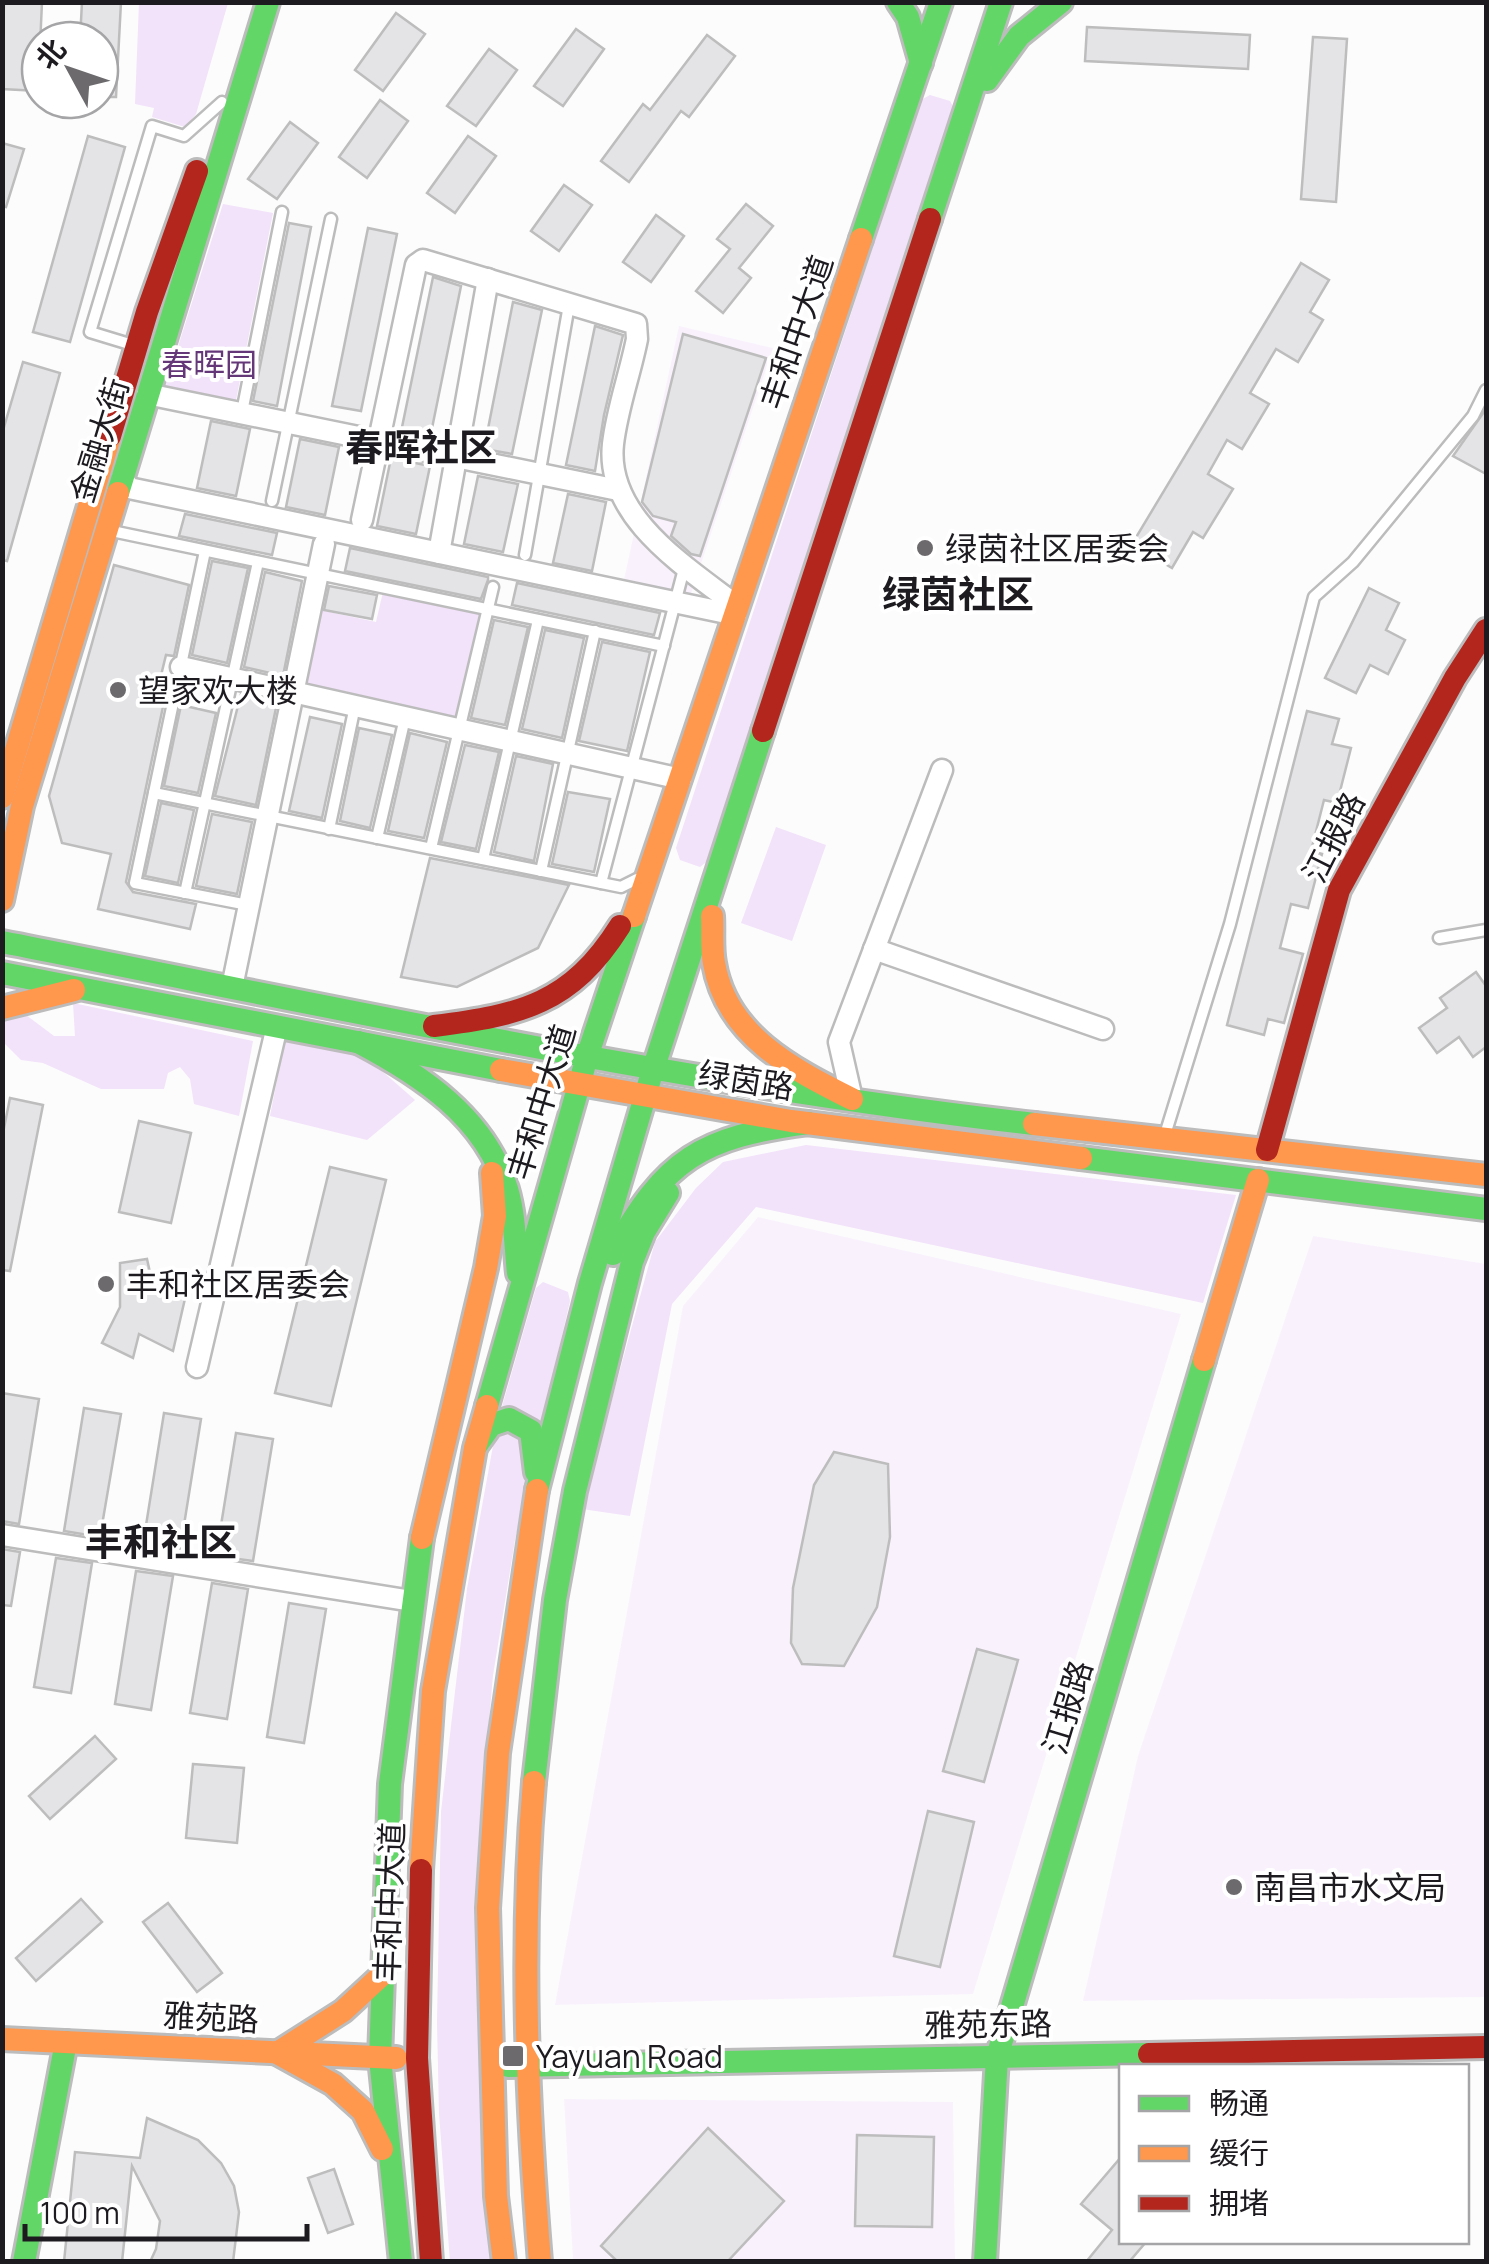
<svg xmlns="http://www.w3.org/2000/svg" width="1489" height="2264" viewBox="0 0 1489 2264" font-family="Manrope,'Noto Sans SC',sans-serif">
<rect width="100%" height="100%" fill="#fcfcfc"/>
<g fill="#f9f2fd">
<polygon points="679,326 773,348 691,594 623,584"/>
<polygon points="758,1217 1181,1314 973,1994 555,2005 683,1306"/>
<polygon points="1313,1236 1486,1264 1486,1997 1083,2001 1138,1756"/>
<polygon points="564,2099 953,2102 955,2261 573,2261"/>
</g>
<g fill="#f2e2fa">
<polygon points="139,3 228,3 196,114 185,127 152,117 154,108 135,104"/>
<polygon points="930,95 950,101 956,112 709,860 700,867 680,860 676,848 921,100"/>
<polygon points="223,204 273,213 235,405 165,388"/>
<polygon points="383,592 481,613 456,725 297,689 315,609 376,622"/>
<polygon points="776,827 826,845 792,941 741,923"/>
<polygon points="73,1003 253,1041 239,1116 194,1104 190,1079 180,1067 168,1073 164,1089 101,1089 43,1063 21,1060 4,1043 3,1020 22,1012 54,1036 75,1036"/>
<polygon points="285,1040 352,1053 375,1065 415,1100 367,1140 270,1116"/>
<polygon points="806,1145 1236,1195 1203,1303 756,1207 672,1304 630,1516 582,1509 655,1242 696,1188 723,1162"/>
<polygon points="543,1282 568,1292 570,1301 515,1540 493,1675 479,1837 492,2261 450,2262 439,2113 437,2022 441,1812 467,1589 497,1424 536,1288"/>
</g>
<g fill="#e4e3e5" stroke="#bebdbe" stroke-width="2.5">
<polygon points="4,2 42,2 38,91 2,89"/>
<polygon points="82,2 121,2 116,97 100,97 100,40 80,40"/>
<polygon points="396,13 425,34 383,91 355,70"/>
<polygon points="1087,27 1250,35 1248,69 1085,61"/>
<polygon points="576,29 604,49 563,106 534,86"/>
<polygon points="707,35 735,56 689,117 681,111 629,182 601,161 643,104 650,110"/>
<polygon points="1313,37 1347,39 1336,202 1301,199"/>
<polygon points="489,49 517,70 476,126 447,106"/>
<polygon points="380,100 408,121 367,178 339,157"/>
<polygon points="290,122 318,143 277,199 248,179"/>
<polygon points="88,136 125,147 70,342 33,332"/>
<polygon points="468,136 496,156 455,213 427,193"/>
<polygon points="2,143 24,149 6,207 2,206"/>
<polygon points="564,185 592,205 559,251 531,231"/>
<polygon points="746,204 773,226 739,268 751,278 723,313 696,291 730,249 717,239"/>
<polygon points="656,215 684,236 651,282 623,262"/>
<polygon points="289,223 311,227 277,406 253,401"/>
<polygon points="368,228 397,234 361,411 332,406"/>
<polygon points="1301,263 1329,280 1310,312 1323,320 1298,362 1276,349 1250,393 1269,404 1242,449 1227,440 1208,474 1233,489 1203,538 1193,532 1172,568 1132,544"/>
<polygon points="433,277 461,286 430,438 401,432"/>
<polygon points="513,302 542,310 512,454 484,449"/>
<polygon points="595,326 623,335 604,415 595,471 566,465"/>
<polygon points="683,334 766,358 700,556 691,554 671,536 676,522 653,516 642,502"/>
<polygon points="23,362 60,373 7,561 2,560 2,434"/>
<polygon points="1486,409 1486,474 1453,456"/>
<polygon points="211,421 250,429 236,496 197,488"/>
<polygon points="300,439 339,447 325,515 286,507"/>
<polygon points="391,458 430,466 416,534 377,526"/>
<polygon points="478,476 518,484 503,552 464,544"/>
<polygon points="568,494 606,502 592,571 553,563"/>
<polygon points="185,514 277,533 272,555 179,536"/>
<polygon points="350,548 488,577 488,580 481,599 345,571"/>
<polygon points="212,561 248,568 227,663 192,655"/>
<polygon points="114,565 189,585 174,656 166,655 155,700 164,702 126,882 133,892 196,904 190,929 98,909 111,854 62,843 49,796"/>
<polygon points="265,572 302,581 283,676 244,667"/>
<polygon points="517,583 660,613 654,635 512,605"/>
<polygon points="329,586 377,595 372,619 324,610"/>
<polygon points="1369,588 1399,603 1386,630 1405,640 1388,674 1370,665 1356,693 1325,678"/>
<polygon points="494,620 528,627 505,725 471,718"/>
<polygon points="545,630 584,638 562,738 522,729"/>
<polygon points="602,642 650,652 627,751 579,741"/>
<polygon points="241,694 277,703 256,805 215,796"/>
<polygon points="181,705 216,713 198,793 164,786"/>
<polygon points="1307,711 1339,719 1332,744 1351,748 1337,803 1324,800 1311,851 1322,854 1308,908 1291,904 1280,948 1303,954 1284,1023 1268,1019 1264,1035 1227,1025"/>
<polygon points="310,717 342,724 322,818 289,811"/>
<polygon points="359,728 392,735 370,828 340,821"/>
<polygon points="410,733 447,742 424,838 388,831"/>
<polygon points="465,745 499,752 476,849 441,842"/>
<polygon points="516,756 553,764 534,861 494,852"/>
<polygon points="568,792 610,799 594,872 552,864"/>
<polygon points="161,803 194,810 178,883 145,876"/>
<polygon points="212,814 252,822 237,894 196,886"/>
<polygon points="430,858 539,879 569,885 538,948 457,987 401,977"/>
<polygon points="1476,972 1486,986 1486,1047 1473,1057 1459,1037 1437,1053 1419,1028 1447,1008 1440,998"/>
<polygon points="10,1098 43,1105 10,1271 2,1270 2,1138"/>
<polygon points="139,1121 191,1133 171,1223 119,1212"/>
<polygon points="330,1167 386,1180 331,1406 275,1393"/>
<polygon points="147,1259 151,1277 189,1281 173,1351 139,1334 133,1358 102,1343 120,1307 120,1263"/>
<polygon points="2,1393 39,1399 19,1524 2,1521"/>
<polygon points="84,1408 121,1414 100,1537 64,1531"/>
<polygon points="164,1413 201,1419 180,1550 143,1544"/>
<polygon points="236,1433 273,1439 253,1561 216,1556"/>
<polygon points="834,1452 888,1464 890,1537 877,1607 844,1666 802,1664 791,1643 793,1588 814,1485"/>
<polygon points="2,1549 20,1552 11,1606 2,1605"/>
<polygon points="56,1558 92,1563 71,1693 34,1687"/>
<polygon points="136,1571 173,1576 151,1710 115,1704"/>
<polygon points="212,1583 248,1589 227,1719 190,1713"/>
<polygon points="289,1603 326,1609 304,1743 267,1737"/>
<polygon points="977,1649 1018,1660 984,1782 943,1771"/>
<polygon points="95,1736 116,1759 50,1819 29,1796"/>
<polygon points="193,1764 244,1768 237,1843 186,1838"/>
<polygon points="928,1811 974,1822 940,1967 894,1956"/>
<polygon points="81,1899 102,1922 36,1981 16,1958"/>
<polygon points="168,1903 222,1973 197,1992 143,1922"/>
<polygon points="147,2118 198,2140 221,2163 234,2186 239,2212 233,2262 150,2262 156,2249 160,2221 132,2166 122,2262 64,2262 75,2152 140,2158"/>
<polygon points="708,2128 784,2201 727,2262 618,2262 601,2246"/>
<polygon points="857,2135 934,2137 932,2227 855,2226"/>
<polygon points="1122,2156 1122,2242 1146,2242 1129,2262 1086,2262 1112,2230 1081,2204"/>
<polygon points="334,2169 353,2224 328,2233 308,2178"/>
</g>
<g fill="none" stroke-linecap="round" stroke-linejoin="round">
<g stroke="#bdbcbd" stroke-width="15">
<g id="lane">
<polyline points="136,346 90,332 152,126 184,136 222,102"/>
<polyline points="242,412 282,212"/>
<polyline points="272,501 331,219"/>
<polyline points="107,530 664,646"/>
<polyline points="205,551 135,883 248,905"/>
<polyline points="525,555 569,305"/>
<polyline points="154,793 621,887 637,879"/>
<polyline points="329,829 355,706"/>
<polyline points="377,838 405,718"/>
<polyline points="431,848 493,587"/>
<polyline points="483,859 538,620"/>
<polyline points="541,871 595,631"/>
<polyline points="601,883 685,565"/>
<polyline points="185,893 258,562"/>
<polyline points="1439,938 1486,930"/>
<polyline points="1164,1138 1230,924 1314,597 1353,562 1473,416 1486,390"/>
</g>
</g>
<g stroke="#bdbcbd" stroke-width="25">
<g id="street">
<polyline points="147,394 618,490"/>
<polyline points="122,477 129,488 736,615"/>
<path d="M362,520l54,-255 7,-5 213,64 1,15c-7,35 -20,70 -24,105 -8,74 74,123 125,163"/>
<polyline points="439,553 488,279"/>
<polyline points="181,667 681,779"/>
<polyline points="874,949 1103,1029"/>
<polyline points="232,987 324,544"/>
<polyline points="852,1099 839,1042 942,770"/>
<polyline points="197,1367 277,1026"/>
<polyline points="2,1535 412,1601"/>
</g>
</g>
<g stroke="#bdbcbd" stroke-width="28">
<g id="fast">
<polyline points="898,2 908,17 921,63"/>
<polyline points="987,80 1019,36 1061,2"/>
<polyline points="930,219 1001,2"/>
<polyline points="861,239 941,2"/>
<polyline points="118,493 268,2"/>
<path d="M2,942c342,67 685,143 1032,182"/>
<polyline points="2,973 501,1070"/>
<path d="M358,1042c63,33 127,75 149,147 8,27 8,56 11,84"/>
<polyline points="1081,1158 1486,1209"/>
<path d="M613,1254c52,-96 89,-117 195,-131"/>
<polyline points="487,1406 587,1057 634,916"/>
<polyline points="476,1446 491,1425 509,1419 531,1431 536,1472"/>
<polyline points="537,1490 590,1283 651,1076 763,731"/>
<polyline points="534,1782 555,1600 575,1491 632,1262 644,1232 668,1193"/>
<polyline points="508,2066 1149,2054"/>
<polyline points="24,2262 66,2042"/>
<polyline points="401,2262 380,2058 390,1784 422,1538"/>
<polyline points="985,2262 997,2057 1204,1360"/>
</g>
</g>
<g stroke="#bdbcbd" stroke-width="28">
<g id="slow">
<polyline points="2,797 110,436"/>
<polyline points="2,900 22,806 118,493"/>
<polyline points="634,916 861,239"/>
<path d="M712,916c1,15 -1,32 2,47 12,72 78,106 138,136"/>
<polyline points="2,1008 74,990"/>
<polyline points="501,1070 791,1121 1081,1158"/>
<polyline points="1034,1124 1486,1175"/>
<polyline points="1204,1360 1258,1180"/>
<polyline points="422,1538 486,1268 495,1216 492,1173"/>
<path d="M534,1782c-14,160 -7,320 6,480"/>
<polyline points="421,1870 433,1691 475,1448 487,1406"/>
<polyline points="382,1975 343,2011 277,2053 333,2084 363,2111 382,2149"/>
<polyline points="2,2039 396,2058"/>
<polyline points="504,2262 496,2196 488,1908 498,1753 537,1490"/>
</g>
</g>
<g stroke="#bdbcbd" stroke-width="28">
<g id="jam">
<polyline points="110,436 147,312 197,171"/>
<polyline points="763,731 930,219"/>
<path d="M434,1026c87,-11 137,-22 186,-100"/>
<polyline points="1267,1150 1339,890 1455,678 1486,630"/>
<polyline points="421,1870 417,2058 431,2262"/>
<polyline points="1149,2054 1486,2047"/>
</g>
</g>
<use href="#lane" stroke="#fff" stroke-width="10"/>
<use href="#street" stroke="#fff" stroke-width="20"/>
<use href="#fast" stroke="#63d668" stroke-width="22"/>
<use href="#slow" stroke="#ff974d" stroke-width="22"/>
<use href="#jam" stroke="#b3261e" stroke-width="22"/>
</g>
<g fill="#6c6a6d" stroke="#fff" stroke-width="4">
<circle cx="925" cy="548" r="10"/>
<circle cx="118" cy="690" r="10"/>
<circle cx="106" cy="1284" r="10"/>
<circle cx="1234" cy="1887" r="10"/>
<rect x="501" y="2044" width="24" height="24" rx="5"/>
</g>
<g text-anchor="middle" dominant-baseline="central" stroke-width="8" stroke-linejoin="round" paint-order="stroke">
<g font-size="32" fill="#1e1b20" stroke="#fff">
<text transform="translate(796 332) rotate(-71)">丰和中大道</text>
<text transform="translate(99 440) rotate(-73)">金融大街</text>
<text transform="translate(1333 837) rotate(-63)">江报路</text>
<text transform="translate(746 1080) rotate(9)">绿茵路</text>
<text transform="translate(541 1102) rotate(-73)">丰和中大道</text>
<text transform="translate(1067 1707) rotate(-73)">江报路</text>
<text transform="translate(389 1902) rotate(-88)">丰和中大道</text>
<text transform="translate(211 2017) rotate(3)">雅苑路</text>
<text transform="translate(988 2024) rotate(-1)">雅苑东路</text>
</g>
<g font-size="32" fill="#643778" stroke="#fff">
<text x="209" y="364">春晖园</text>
</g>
<g font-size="32" fill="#1e1b20" stroke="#fff" text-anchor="start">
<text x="945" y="548">绿茵社区居委会</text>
<text x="138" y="690">望家欢大楼</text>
<text x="126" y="1284">丰和社区居委会</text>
<text x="1254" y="1887">南昌市水文局</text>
<text x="536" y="2056">Yayuan Road</text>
</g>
<g font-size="38" font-weight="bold" fill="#1e1b20" stroke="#fff">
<text x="421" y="446">春晖社区</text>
<text x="958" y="593">绿茵社区</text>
<text x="161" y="1541">丰和社区</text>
</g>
</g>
<rect width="1489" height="2264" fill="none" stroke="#1e1b20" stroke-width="10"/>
<rect x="1119" y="2064" width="350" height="180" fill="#ffffff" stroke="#a5a4a6" stroke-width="2.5"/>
<rect x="1139" y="2096" width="50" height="15" fill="#63d668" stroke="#a5a4a6" stroke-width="2.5"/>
<text x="1209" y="2114" font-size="30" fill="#1e1b20">畅通</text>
<rect x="1139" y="2146" width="50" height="15" fill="#ff974d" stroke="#a5a4a6" stroke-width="2.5"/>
<text x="1209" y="2164" font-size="30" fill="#1e1b20">缓行</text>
<rect x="1139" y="2196" width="50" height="15" fill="#b3261e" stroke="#a5a4a6" stroke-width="2.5"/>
<text x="1209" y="2214" font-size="30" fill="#1e1b20">拥堵</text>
<g transform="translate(70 70) rotate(310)"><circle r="48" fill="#ffffff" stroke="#a5a4a6" stroke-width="2.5"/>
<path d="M0-8L18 38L0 25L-18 38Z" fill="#6c6a6d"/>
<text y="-15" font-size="28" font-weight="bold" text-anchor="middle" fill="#1e1b20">北</text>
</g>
<path d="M25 2224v15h282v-15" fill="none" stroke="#1e1b20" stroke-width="5"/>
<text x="40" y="2224" font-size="30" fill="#1e1b20" stroke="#ffffff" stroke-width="8" paint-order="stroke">100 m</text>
</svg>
